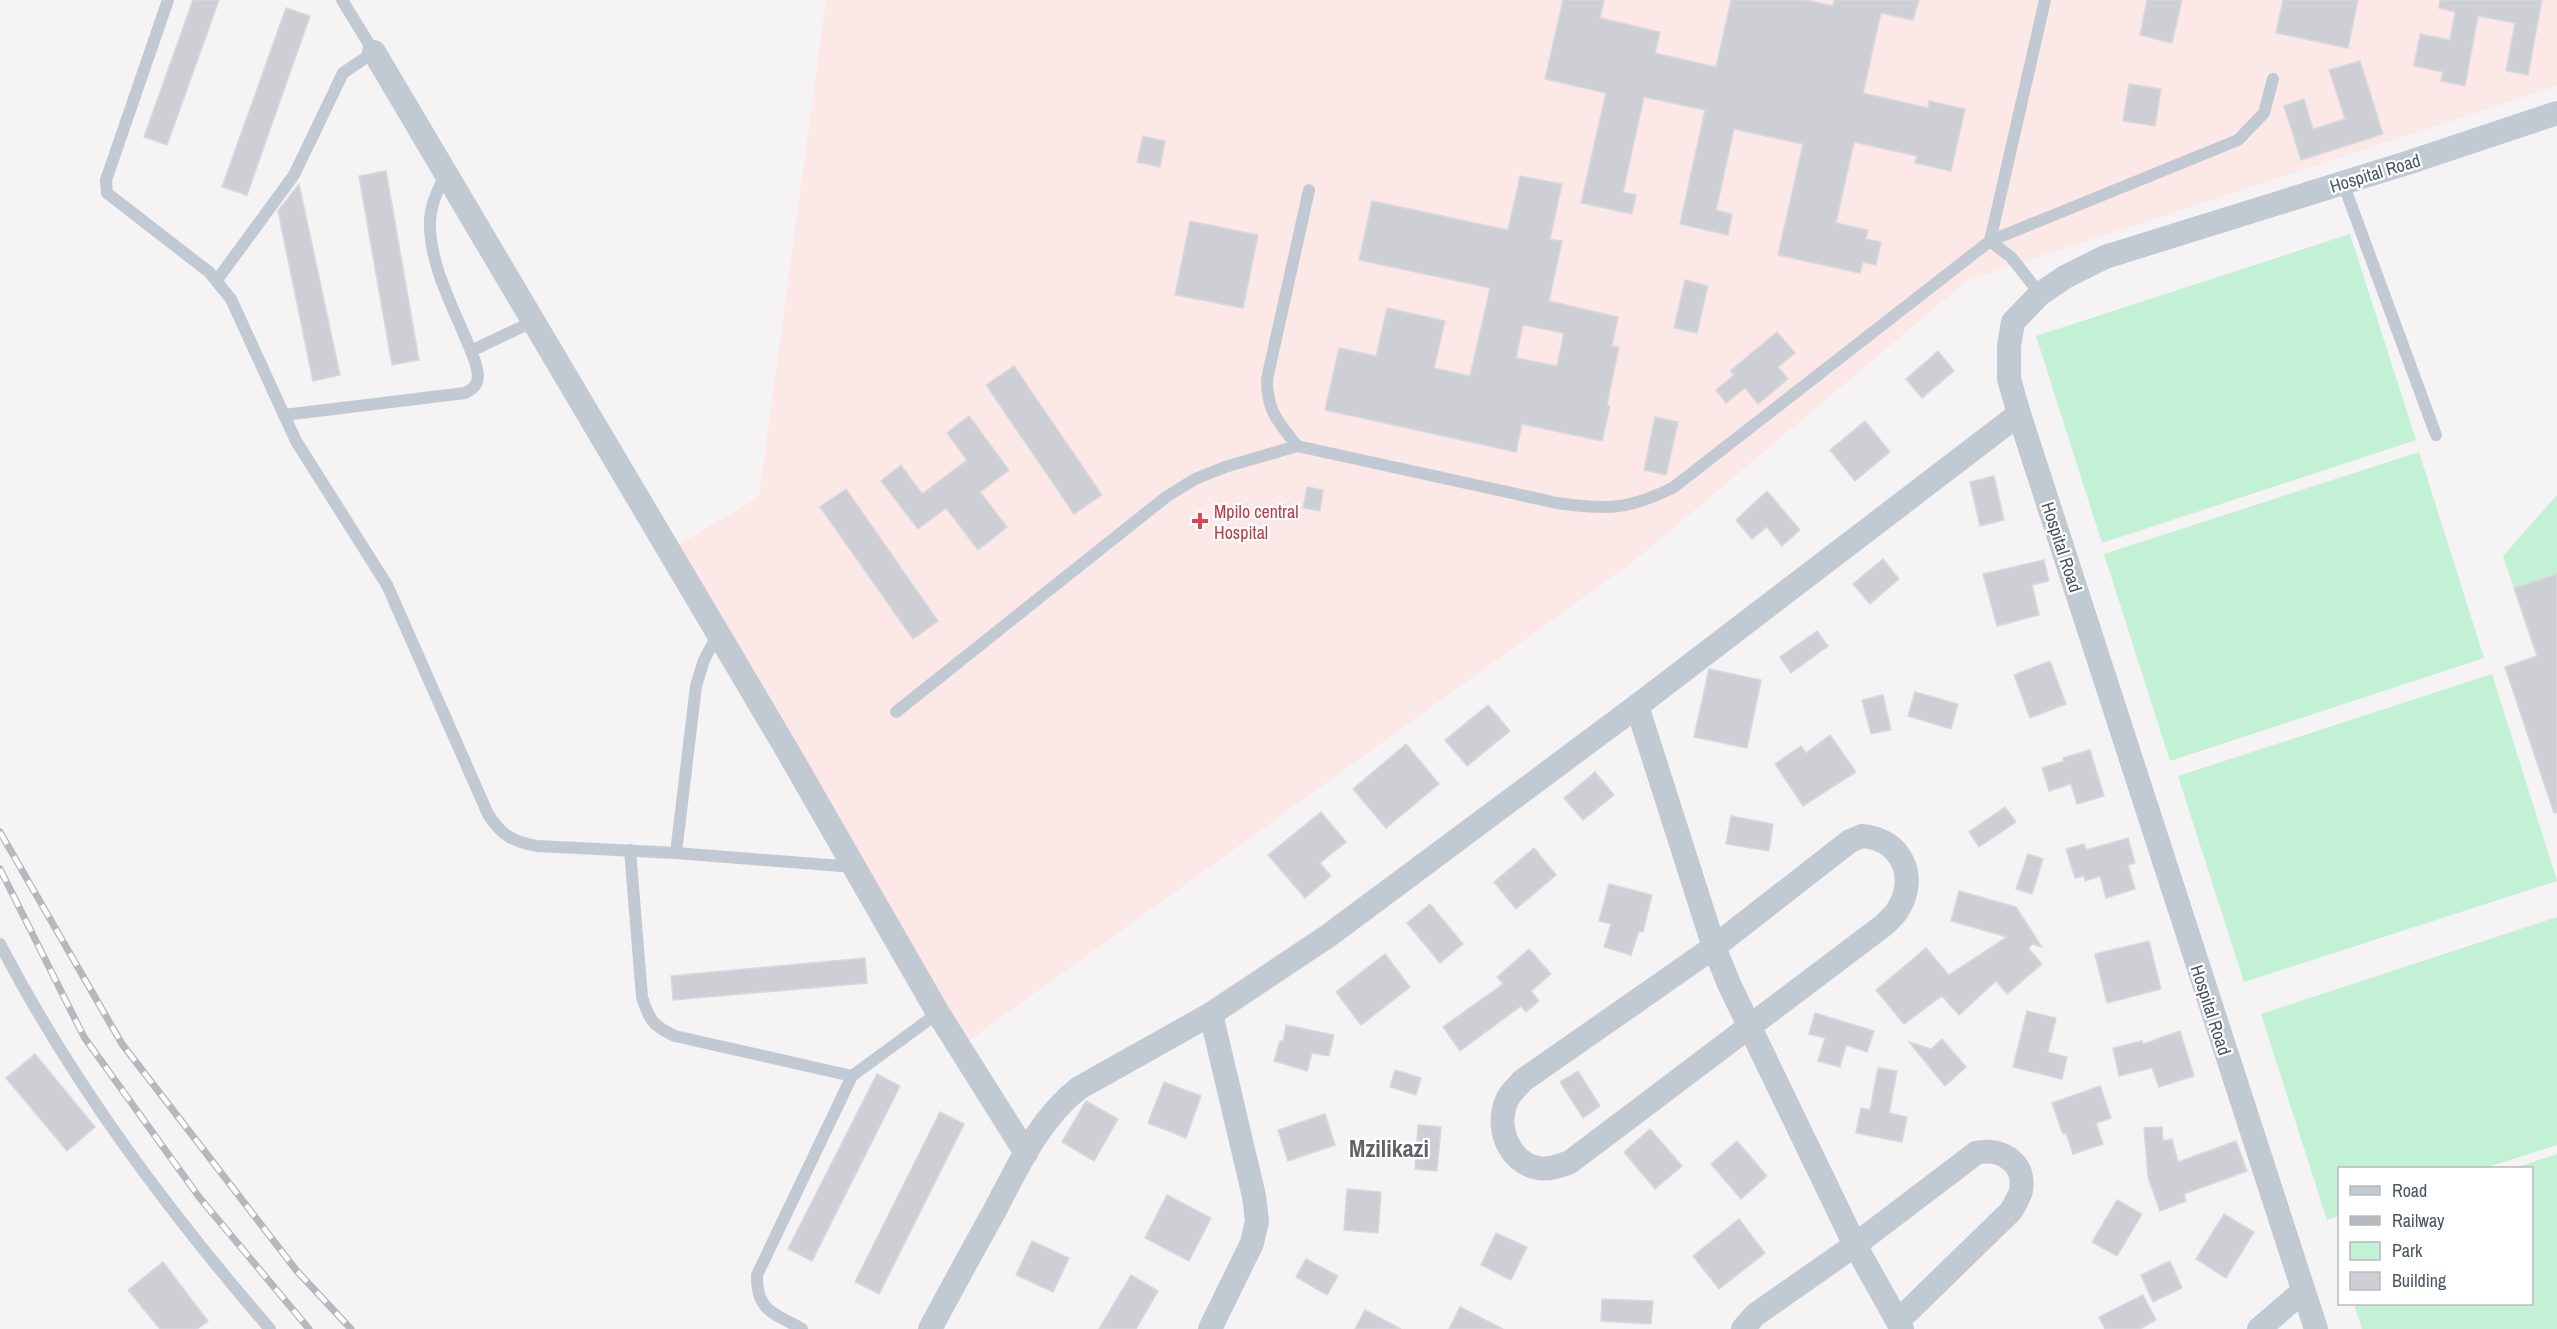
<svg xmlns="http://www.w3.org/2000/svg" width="2557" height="1329" viewBox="0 0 2557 1329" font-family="'Archivo Narrow',sans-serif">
<rect width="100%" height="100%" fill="#f5f3f3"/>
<polygon fill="#fce8e6" points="826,0 2557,0 2557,86 1968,280 1634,561 968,1041 678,545 759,497"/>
<g fill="#c3f1d5">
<polygon points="2350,234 2416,440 2102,543 2036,336"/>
<polygon points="2419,452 2484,658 2170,761 2104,554"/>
<polygon points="2557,495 2557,715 2503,556"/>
<polygon points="2492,674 2557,881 2244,982 2178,776"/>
<polygon points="2557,917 2557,1145 2485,1168 2340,1168 2339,1216 2327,1220 2261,1014"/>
<polygon points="2557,1154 2557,1329 2362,1329 2354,1304 2532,1304 2532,1168 2514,1168"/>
</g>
<g fill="#cdcfd5" stroke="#d7d9de" stroke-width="1.5" fill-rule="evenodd">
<polygon points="193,0 219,0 167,145 144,137"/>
<polygon points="1563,0 1604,0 1600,18 1660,32 1655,53 1716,67 1731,0 1806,0 1833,6 1834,0 1919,0 1913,20 1881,13 1863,93 1928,108 1929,101 1965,109 1951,171 1915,163 1917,156 1854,142 1836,223 1868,230 1866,239 1881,242 1876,265 1863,262 1860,273 1778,255 1803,144 1734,129 1716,210 1732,214 1728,235 1680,224 1705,110 1644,97 1623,192 1636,195 1632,214 1581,203 1606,93 1545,79"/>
<polygon points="2147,0 2182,0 2172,43 2140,35"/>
<polygon points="2283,0 2358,0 2348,48 2276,33"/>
<polygon points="2440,0 2542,0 2528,75 2506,71 2515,23 2478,16 2465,86 2441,81 2443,72 2414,66 2420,34 2450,40 2455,12 2439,8"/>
<polygon points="286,8 310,16 247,195 222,187"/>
<polygon points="2360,61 2383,134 2301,160 2284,106 2304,99 2313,129 2345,119 2329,70"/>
<polygon points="2129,84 2161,89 2155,126 2123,121"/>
<polygon points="1143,136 1165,141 1160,167 1137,162"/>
<polygon points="386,171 419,360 392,365 359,176"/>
<path d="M1520,176l42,8 -12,55 12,2 -13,60 69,16 -6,29 7,1 -12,58 3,1 -8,35 -80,-17 -6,28 -191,-42 14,-62 37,8 11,-48 58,13 -11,47 36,8 20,-88 -131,-28 13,-59 136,29zM1523,325l41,8 -7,33 -41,-8z"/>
<polygon points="299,184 340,375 313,381 278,211"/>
<polygon points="1190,221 1258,235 1243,308 1175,295"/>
<polygon points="1685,280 1708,286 1697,333 1674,328"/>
<polygon points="1777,332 1795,353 1778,367 1788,379 1758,404 1745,388 1726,403 1716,390 1734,375 1730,371"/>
<polygon points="1938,351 1954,371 1922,398 1906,379"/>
<polygon points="1014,366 1102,495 1074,514 986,385"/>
<polygon points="969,416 1009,470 980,492 1007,527 978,550 946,508 918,529 881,481 901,465 922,494 967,460 947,433"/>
<polygon points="1655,417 1678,422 1666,475 1644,470"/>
<polygon points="1865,421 1890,452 1855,481 1830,450"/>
<polygon points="1994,476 2004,520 1980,526 1970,482"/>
<polygon points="1307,487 1323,490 1320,511 1303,508"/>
<polygon points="846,489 938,621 913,639 820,507"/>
<polygon points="1767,491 1800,530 1782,546 1767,527 1752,539 1736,520"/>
<polygon points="1883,559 1899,579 1870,604 1853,584"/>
<polygon points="2044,560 2049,581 2032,585 2039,615 1997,626 1983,574"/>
<polygon points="2557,574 2557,812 2554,813 2505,667 2537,656 2514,588"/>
<polygon points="1817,631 1828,646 1791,673 1780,657"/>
<polygon points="2050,661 2066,704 2030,718 2014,675"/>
<polygon points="1709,669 1761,680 1747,748 1694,737"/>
<polygon points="1915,692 1958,704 1951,729 1908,716"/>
<polygon points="1883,695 1891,730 1871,734 1862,700"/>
<polygon points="1488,705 1510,731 1467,766 1445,740"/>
<polygon points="1830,735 1856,772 1803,806 1775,764 1801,746 1806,753"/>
<polygon points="1406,744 1439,784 1386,828 1353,789"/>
<polygon points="2090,750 2104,796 2077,804 2071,784 2049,791 2042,768 2064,761 2063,758"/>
<polygon points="1595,772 1614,795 1583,820 1564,798"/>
<polygon points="2005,807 2016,822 1979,847 1969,832"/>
<polygon points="1321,812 1346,842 1320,863 1331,876 1305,898 1268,855"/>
<polygon points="1731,816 1773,824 1769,851 1726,844"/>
<polygon points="2128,838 2135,863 2128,865 2135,889 2106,898 2100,876 2085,881 2084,876 2075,878 2066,849 2084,844 2086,850"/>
<polygon points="1534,848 1556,875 1516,909 1494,882"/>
<polygon points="2028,854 2043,859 2032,894 2016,889"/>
<polygon points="1609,884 1652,895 1643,932 1639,931 1631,955 1604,947 1611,924 1599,921"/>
<polygon points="1959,891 2016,907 2042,947 2033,944 2028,948 2042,964 2007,994 1996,981 1959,1015 1942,996 1904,1024 1876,990 1926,948 1949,975 2007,937 1951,921"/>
<polygon points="1430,904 1463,944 1440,963 1407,923"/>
<polygon points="2149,941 2161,989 2107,1003 2095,954"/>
<polygon points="1529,949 1551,974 1531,991 1539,1001 1526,1012 1521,1006 1460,1051 1443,1027 1503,984 1497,977"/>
<polygon points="1385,954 1410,987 1361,1025 1336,992"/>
<polygon points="865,958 867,983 673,1000 671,976"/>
<polygon points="2027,1011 2056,1018 2048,1052 2067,1057 2062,1079 2013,1067"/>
<polygon points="1815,1013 1874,1031 1867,1052 1846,1045 1840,1067 1818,1061 1825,1038 1809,1034"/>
<polygon points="1286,1025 1334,1035 1329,1056 1312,1053 1307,1071 1274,1061 1280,1041 1283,1042"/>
<polygon points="2180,1031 2194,1076 2159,1087 2152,1068 2119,1076 2113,1048 2142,1041 2143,1044"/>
<polygon points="1942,1039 1966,1067 1945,1086 1909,1042 1931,1049"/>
<polygon points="35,1054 95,1127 67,1151 6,1078"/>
<polygon points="1878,1068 1897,1071 1889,1113 1907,1117 1902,1142 1856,1133 1861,1108 1870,1110"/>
<polygon points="1395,1070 1421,1078 1416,1095 1390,1087"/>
<polygon points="1578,1071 1600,1106 1583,1118 1560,1082"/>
<polygon points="877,1074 900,1086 812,1261 788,1249"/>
<polygon points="1164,1082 1201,1096 1186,1138 1148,1123"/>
<polygon points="2100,1086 2111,1118 2096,1123 2103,1144 2073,1154 2066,1133 2063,1134 2052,1103"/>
<polygon points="1086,1101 1118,1119 1094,1161 1062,1142"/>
<polygon points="940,1112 964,1124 879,1294 855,1282"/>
<polygon points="1325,1114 1335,1145 1288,1161 1278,1130"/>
<polygon points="1418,1125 1441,1127 1437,1171 1415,1169"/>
<polygon points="2162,1127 2163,1141 2172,1139 2178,1162 2236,1141 2247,1171 2184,1194 2186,1201 2160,1211 2148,1177 2144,1128"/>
<polygon points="1650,1129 1682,1166 1655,1189 1624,1152"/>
<polygon points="1737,1141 1767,1176 1741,1199 1711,1164"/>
<polygon points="1347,1189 1381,1192 1378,1233 1344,1230"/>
<polygon points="1167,1195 1211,1218 1189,1261 1145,1238"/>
<polygon points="2117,1200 2142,1214 2117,1256 2092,1242"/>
<polygon points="2224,1214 2254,1232 2226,1278 2196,1259"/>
<polygon points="1739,1219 1765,1253 1719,1289 1693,1256"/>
<polygon points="1496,1233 1527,1247 1511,1280 1481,1265"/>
<polygon points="1032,1241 1069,1258 1053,1292 1016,1275"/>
<polygon points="1306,1259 1338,1276 1327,1295 1296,1277"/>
<polygon points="2170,1261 2182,1288 2153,1302 2141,1275"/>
<polygon points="163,1262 208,1321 197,1329 160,1329 128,1290"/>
<polygon points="1131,1275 1158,1291 1136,1329 1099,1329"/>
<polygon points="2143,1295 2156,1320 2140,1329 2105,1329 2099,1317"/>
<polygon points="1602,1299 1653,1301 1651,1324 1601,1321"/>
<polygon points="1460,1307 1503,1329 1449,1329"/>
<polygon points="1365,1310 1401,1329 1355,1329"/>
</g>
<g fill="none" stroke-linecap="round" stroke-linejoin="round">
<g stroke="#c1cad2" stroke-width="12">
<path d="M168,0l-62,180 1,13 102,79 22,27 65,142 91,144 101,229c13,21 25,28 49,32l139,7 178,14"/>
<polyline points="2343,183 2436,435"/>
<polyline points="217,280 294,175 343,73 374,52 342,0"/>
<polyline points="2040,294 2011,257 1990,241 2045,0"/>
<polyline points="471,351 534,321"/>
<path d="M284,415l181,-22c8,-4 13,-8 13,-18 -1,-14 -10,-30 -15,-43 -14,-33 -32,-68 -33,-105 -1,-20 7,-35 15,-52"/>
<path d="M1297,446c-19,-25 -30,-34 -30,-67l42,-189"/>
<path d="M896,712l270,-215 29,-18 30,-12 72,-21 260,57c49,7 72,7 117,-16l316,-246 248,-101 26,-27 9,-34"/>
<path d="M630,850l12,147c7,23 11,29 33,39l177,40"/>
<polyline points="676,853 696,686 704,660 718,634"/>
<path d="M0,944c73,140 167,266 270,385"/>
<path d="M802,1329c-28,-16 -46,-18 -45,-54l95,-199 86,-63"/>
</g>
<g stroke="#c1cad2" stroke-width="24">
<polyline points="374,52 787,750 938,1013 1026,1153"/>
<polyline points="1637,706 1714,947 1729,984 1855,1245 1902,1329"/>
<path d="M1862,836c40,3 57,42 35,75 -3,5 -9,10 -13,14l-314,237c-10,4 -21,8 -32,6 -30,-6 -43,-42 -31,-68 3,-7 10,-13 15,-19l192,-134 136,-106z"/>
<path d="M930,1329c21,-39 42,-78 64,-117 23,-44 45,-93 85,-124l132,-74 117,-78 309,-230 382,-292"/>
<polyline points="1210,1329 1252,1243 1257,1221 1254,1196 1211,1014"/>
<path d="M1743,1329l12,-14 100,-70 121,-92c25,-6 50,10 45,37 -1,7 -7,15 -10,21l-113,110"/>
<polyline points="2259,1329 2302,1292"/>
<polyline points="2316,1329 2019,414 2009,379 2009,346 2013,322 2040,294 2065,277 2105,257 2410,162 2557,113"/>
</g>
<g stroke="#b5b8bd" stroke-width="7">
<g id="rail">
<polyline points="0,832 122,1044 296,1270 351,1329"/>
<polyline points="0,869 84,1037 199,1197 309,1329"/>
</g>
</g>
<use href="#rail" stroke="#fff" stroke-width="4.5" stroke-dasharray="14" stroke-linecap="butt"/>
</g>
<path fill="#e0444e" stroke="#fff" stroke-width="2" d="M1197 512h6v6h6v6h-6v6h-6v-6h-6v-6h6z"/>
<g text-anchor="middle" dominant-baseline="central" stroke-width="4.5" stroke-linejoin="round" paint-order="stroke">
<g font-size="18" fill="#4a5661" stroke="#fff">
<text transform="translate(2375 173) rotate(-17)">Hospital Road</text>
<text transform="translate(2062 547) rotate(72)">Hospital Road</text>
<text transform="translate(2211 1010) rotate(72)">Hospital Road</text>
</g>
<g font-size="18" fill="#be3a42" stroke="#fff" text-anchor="start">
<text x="1214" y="511">Mpilo central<tspan x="1214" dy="21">Hospital</tspan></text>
</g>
<g font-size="24" font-weight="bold" fill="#5f6368" stroke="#fff">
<text x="1389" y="1148">Mzilikazi</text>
</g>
</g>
<rect x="2338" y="1167" width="195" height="138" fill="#ffffff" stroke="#b7bbc0" stroke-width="1.5"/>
<rect x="2350" y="1186" width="30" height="9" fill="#c1cad2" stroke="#b7bbc0" stroke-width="1.5"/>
<text x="2392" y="1197" font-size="18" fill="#4a5661">Road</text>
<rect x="2350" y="1216" width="30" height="9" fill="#b5b8bd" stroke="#b7bbc0" stroke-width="1.5"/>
<text x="2392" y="1227" font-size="18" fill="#4a5661">Railway</text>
<rect x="2350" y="1242" width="30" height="18" fill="#c3f1d5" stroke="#b7bbc0" stroke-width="1.5"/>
<text x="2392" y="1257" font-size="18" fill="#4a5661">Park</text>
<rect x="2350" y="1272" width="30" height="18" fill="#cdcfd5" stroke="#b7bbc0" stroke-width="1.5"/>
<text x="2392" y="1287" font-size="18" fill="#4a5661">Building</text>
</svg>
